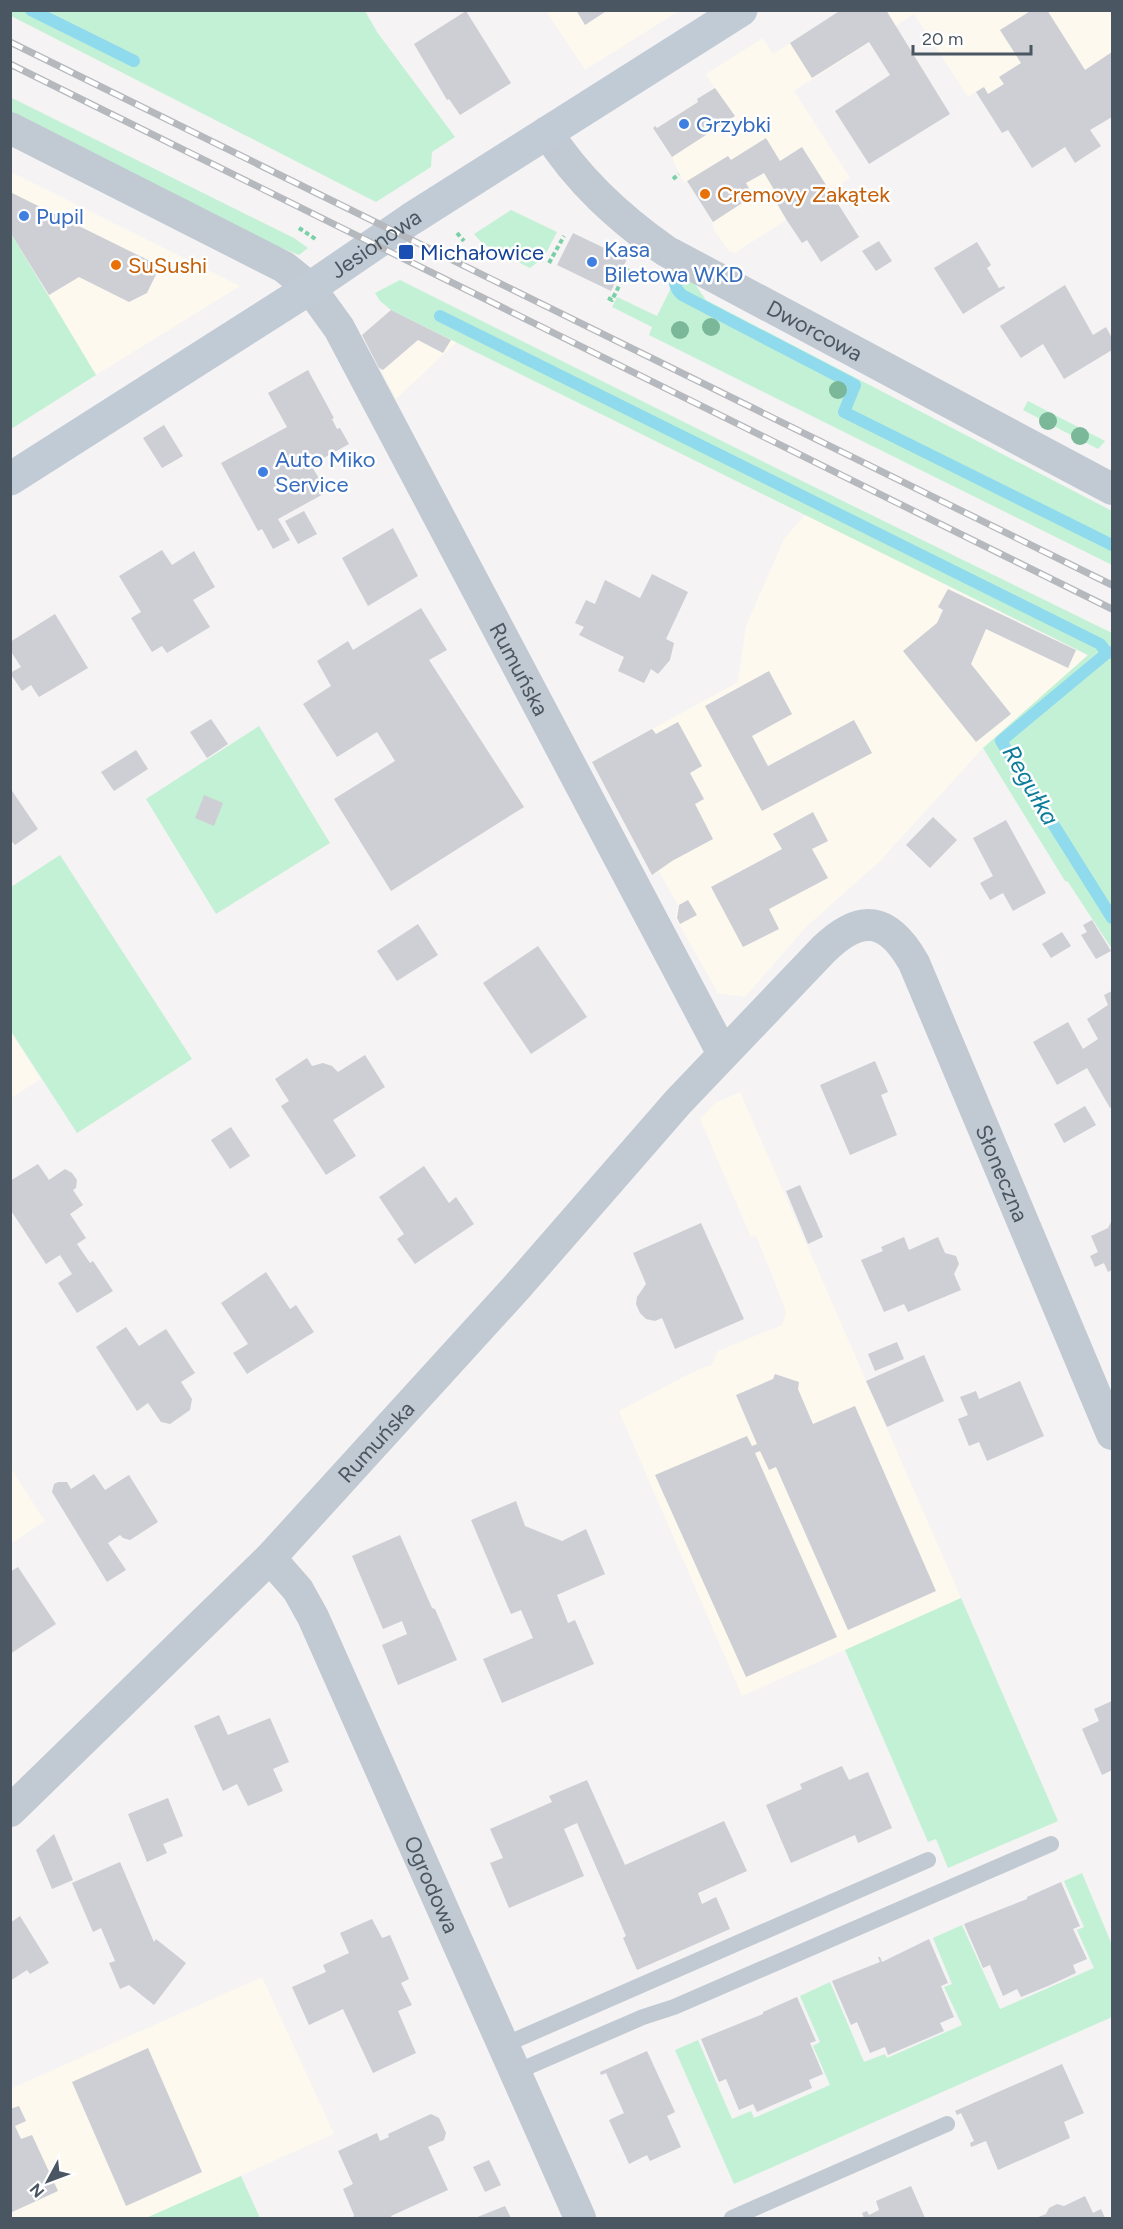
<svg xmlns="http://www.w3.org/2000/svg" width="1123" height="2229" viewBox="0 0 1123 2229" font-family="Figtree,sans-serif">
<rect width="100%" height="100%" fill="#f5f3f3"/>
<g fill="#fdf9ef">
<polygon points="546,11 679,11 585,70"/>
<polygon points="841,11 1032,11 1000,30 1021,63 1000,76 1004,84 988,94 983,87 968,97 914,14 794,91 850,178 735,253 728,250 713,228 713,222 687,181 684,183 679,174 672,157 653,128 655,126 657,128 698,102 697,99 715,88 706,74 763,38 773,54"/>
<polygon points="1047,11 1112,11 1112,52 1085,70"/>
<polygon points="11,172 37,185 240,286 96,375 11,232"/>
<polygon points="391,310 457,342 396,399 362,335"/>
<polygon points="805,515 1088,656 983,748 879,862 806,927 745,997 715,993 717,991 675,917 678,905 659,872 652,875 592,762 738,682 746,626 784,539"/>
<polygon points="10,1031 41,1079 11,1098 10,1098"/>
<polygon points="740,1092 961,1598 742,1696 619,1411 687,1375 707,1366 711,1366 718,1351 782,1325 786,1312 771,1272 756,1236 751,1237 700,1119 715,1103"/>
<polygon points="10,1467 45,1521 11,1544 10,1544"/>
<polygon points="262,1977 334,2134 146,2218 11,2218 10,2089"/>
</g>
<g fill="#c3f1d5">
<polygon points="10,11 365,11 377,32 455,137 432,152 431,167 376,202 11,16"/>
<polygon points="10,97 294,238 308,248 299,255 262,240 11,115"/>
<polygon points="511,210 557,232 544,257 530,268 483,244 474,234"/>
<polygon points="10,232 96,375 11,429 10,429"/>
<polygon points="672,269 692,280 706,300 1112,511 1112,565 649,335 652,327 612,307 617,297 657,316 674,282 668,279"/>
<polygon points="400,280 794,477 1112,633 1112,949 1068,882 1065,881 983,748 1088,655 391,310 380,301 375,293"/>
<polygon points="1028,401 1105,441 1098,449 1023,410"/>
<polygon points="259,726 330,843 216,914 146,799"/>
<polygon points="60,855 192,1059 77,1133 11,1031 11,887"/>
<polygon points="961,1598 1058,1821 948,1868 936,1839 928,1842 845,1650"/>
<polygon points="1082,1873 1112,1945 1112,2017 734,2184 675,2050 698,2040 732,2119 751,2111 754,2118 830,2085 813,2046 820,2042 800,1996 830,1982 864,2062 885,2054 887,2058 962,2025 944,1987 952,1984 933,1938 962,1925 1000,2009 1094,1968 1077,1930 1084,1927 1064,1881"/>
<polygon points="241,2176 260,2218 146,2218"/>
</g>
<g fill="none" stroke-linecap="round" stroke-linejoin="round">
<g stroke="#90daee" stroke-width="12">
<polyline points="31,10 134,61"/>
<path d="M675,271c-1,10 -1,17 7,24l173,90 -11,27 268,133"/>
<polyline points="440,316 1100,644 1107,653"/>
<polyline points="1112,652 1107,653 1001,741 1112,918"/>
</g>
</g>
<g fill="#cdcfd5">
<polygon points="576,10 608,10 585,25"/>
<polygon points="841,10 886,10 950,114 869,164 835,111 890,75 869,42 812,78 790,43"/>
<polygon points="1032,10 1047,10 1085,70 1112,52 1112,117 1090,130 1101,146 1075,163 1065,147 1032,168 1008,130 1002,133 976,92 984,87 988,94 1004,84 999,77 1021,63 1000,30"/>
<polygon points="466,11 511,83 460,115 449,99 447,100 414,44"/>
<polygon points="715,88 735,116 672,157 653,128 655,126 657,128 698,102 697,99"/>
<polygon points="766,138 780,161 802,147 859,237 821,262 807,240 802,243 786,219 772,195 776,193 764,173 746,183 753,196 713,222 687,181 728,156 731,160"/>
<polygon points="10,192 160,266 147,293 129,302 79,277 49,295 10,232"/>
<polygon points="573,233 627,259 611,291 557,265"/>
<polygon points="879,241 892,261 876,271 862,251"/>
<polygon points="977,242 991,265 987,268 999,288 1004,286 1005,288 963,314 934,268"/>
<polygon points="1065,285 1093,335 1106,327 1112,338 1112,350 1064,379 1043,344 1021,358 1000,326"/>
<polygon points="391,310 451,340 443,353 418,340 383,370 379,368 362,335"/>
<polygon points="308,370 334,418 332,419 337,429 340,428 349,444 311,465 327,492 278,519 290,540 273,549 262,529 258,531 221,463 287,427 268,393"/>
<polygon points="164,425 183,456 162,468 143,438"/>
<polygon points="304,511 317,534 298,544 285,521"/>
<polygon points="393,528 418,576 368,606 342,558"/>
<polygon points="162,550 172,565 194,551 215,587 193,600 210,627 167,653 162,646 152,652 131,618 141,612 119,576"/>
<polygon points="652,574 688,592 666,639 674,643 670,660 658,674 651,669 644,683 618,671 624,657 579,635 584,627 575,623 586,600 595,604 605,580 640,598"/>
<polygon points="948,589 1076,650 1068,668 986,629 971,664 1011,714 976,742 903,651 937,623 943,610 938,607"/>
<polygon points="421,608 447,650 429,660 524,807 391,891 334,799 395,761 377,732 337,757 303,704 331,686 317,661 348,641 353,650"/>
<polygon points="55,614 88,668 39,697 31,685 22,691 10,673 21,667 10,650 10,642"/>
<polygon points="769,671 792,714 752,736 768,766 854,720 872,753 762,811 705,706"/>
<polygon points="211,719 228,744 207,758 190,732"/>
<polygon points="678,722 702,766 690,773 704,799 695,804 713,839 672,861 652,875 592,762 652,729 656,734"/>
<polygon points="136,750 148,769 114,791 101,772"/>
<polygon points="10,788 38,829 15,845 10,839"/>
<polygon points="204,795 223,803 214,826 195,818"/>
<polygon points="813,812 828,841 812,849 828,878 769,909 779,929 743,947 711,887 782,849 773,834"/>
<polygon points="933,817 957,840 930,868 906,845"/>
<polygon points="1006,820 1046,893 1013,911 1003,893 990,900 980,883 993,876 973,838"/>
<polygon points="688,900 697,915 680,924 677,918 679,905"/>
<polygon points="1092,920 1111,951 1096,959 1081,935 1087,932 1083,925"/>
<polygon points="418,924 438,955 397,981 377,951"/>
<polygon points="1062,932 1071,946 1051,958 1042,944"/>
<polygon points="538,946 587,1017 531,1054 483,983"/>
<polygon points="1112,991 1112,1107 1110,1108 1087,1068 1057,1085 1033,1042 1068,1022 1083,1049 1098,1039 1087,1019 1108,1005 1104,995"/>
<polygon points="365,1055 385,1087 333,1120 356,1156 326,1175 281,1106 289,1101 275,1079 307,1058 312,1066 323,1063 332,1066 338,1072"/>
<polygon points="875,1061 888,1092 881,1095 897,1135 850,1155 820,1085"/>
<polygon points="1085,1106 1096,1125 1064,1143 1054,1124"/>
<polygon points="231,1127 250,1156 230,1169 211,1140"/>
<polygon points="38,1164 49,1180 65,1169 72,1173 77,1180 76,1188 73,1190 83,1205 70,1214 86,1238 77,1244 90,1263 93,1261 113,1291 77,1313 58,1283 72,1274 60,1255 46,1264 10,1209 10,1181"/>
<polygon points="424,1166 449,1203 456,1197 474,1224 415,1264 397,1239 404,1234 379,1197"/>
<polygon points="800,1185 823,1237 808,1244 786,1191"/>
<polygon points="1112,1220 1112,1270 1108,1272 1104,1263 1095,1267 1090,1256 1098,1252 1091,1236 1108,1228"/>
<polygon points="701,1223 744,1319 675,1349 662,1318 655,1321 646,1319 640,1313 636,1304 637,1297 646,1284 633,1253"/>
<polygon points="904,1237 909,1250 938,1237 945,1253 956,1256 959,1264 954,1274 961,1290 908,1312 904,1304 884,1312 861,1260 883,1251 881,1247"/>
<polygon points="266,1272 290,1309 296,1305 314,1332 247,1374 233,1353 248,1344 221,1303"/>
<polygon points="126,1327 139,1346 166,1329 195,1373 181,1382 192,1399 190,1410 170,1424 161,1422 148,1403 137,1411 96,1347"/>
<polygon points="897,1342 904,1359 875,1371 868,1354"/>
<polygon points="924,1355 944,1401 887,1427 866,1381"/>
<polygon points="775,1374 799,1382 798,1389 813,1424 855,1406 936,1591 848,1630 776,1467 769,1470 760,1451 755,1453 837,1637 746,1677 655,1475 747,1436 752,1446 757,1444 736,1395 773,1379"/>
<polygon points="1020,1381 1044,1436 987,1461 979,1442 969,1446 958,1419 968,1415 960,1397 976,1391 979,1399"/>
<polygon points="94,1474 105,1490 129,1475 158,1522 130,1540 123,1538 120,1535 108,1543 126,1570 107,1582 52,1492 54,1484 58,1482 67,1482 71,1489"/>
<polygon points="516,1501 525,1526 562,1541 586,1529 605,1574 557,1595 568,1623 575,1620 594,1664 502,1703 483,1659 533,1638 521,1610 511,1614 471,1520"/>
<polygon points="400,1535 432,1608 435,1609 457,1660 398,1685 382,1645 407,1634 402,1621 383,1629 352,1556"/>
<polygon points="18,1567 56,1624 10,1654 10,1572"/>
<polygon points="1112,1701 1112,1770 1102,1775 1082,1729 1099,1721 1094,1709"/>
<polygon points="219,1715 228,1735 270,1718 289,1762 273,1769 283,1791 248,1806 237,1784 223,1791 194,1726"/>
<polygon points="842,1766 849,1780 868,1772 892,1828 858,1843 855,1835 791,1863 766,1805 802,1789 800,1784"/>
<polygon points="587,1780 625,1865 724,1821 747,1871 698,1893 702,1904 716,1897 730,1929 637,1970 623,1938 626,1936 577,1823 564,1829 584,1876 509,1908 490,1863 503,1858 490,1829 552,1802 549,1796"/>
<polygon points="168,1798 183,1836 163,1844 167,1853 147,1862 128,1814"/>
<polygon points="54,1834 73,1880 52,1889 36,1850"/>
<polygon points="120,1862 154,1942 156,1939 186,1963 154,2005 129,1985 120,1989 109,1963 115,1961 101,1928 93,1932 72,1883"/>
<polygon points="1061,1882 1080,1926 1073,1929 1087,1959 1073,1965 1076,1973 1048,1986 1021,1997 1017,1989 1003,1996 990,1965 983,1968 964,1924 1027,1899 1027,1897"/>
<polygon points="20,1916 49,1963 30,1974 27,1970 10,1981 10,1923"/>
<polygon points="372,1919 382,1938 390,1935 409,1979 401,1983 412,2005 398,2011 416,2053 373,2073 343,2009 309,2025 292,1987 326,1972 323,1965 349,1953 340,1933"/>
<polygon points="929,1939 948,1983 941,1986 954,2017 940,2023 944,2031 888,2055 885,2047 870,2053 857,2022 851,2025 832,1981 880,1962 878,1957 880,1957 882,1962"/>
<polygon points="797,1997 816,2041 810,2043 823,2074 809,2080 812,2088 757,2112 753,2104 739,2110 726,2079 719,2082 701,2039 763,2014 763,2012"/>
<polygon points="148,2048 202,2172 126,2206 72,2082"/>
<polygon points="647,2051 675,2112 667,2116 681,2147 650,2161 647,2155 629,2164 609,2120 624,2113 606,2073 601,2075 600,2072"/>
<polygon points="1062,2064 1084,2113 1064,2122 1070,2138 998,2170 986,2141 971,2147 970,2143 974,2141 961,2113 957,2115 955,2111"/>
<polygon points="19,2106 26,2121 15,2126 21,2139 32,2135 58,2191 10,2213 10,2109"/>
<polygon points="431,2114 439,2118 446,2133 444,2140 428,2147 448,2190 391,2216 392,2218 353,2218 354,2215 343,2189 353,2184 338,2151 377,2133 380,2141 389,2137 388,2134"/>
<polygon points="489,2160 501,2185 485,2192 473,2167"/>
<polygon points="911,2186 925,2218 864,2218 862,2213 867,2211 869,2215 879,2210 876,2201"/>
<polygon points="1085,2196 1093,2213 1101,2209 1105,2218 1036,2218 1046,2214 1049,2208 1057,2204 1064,2206"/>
<polygon points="505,2206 511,2218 475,2218"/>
</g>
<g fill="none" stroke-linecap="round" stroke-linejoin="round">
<g stroke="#7ad0a6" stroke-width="4" stroke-dasharray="4.5 3" stroke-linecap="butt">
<polyline points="673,179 679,174"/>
<polyline points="299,228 317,240"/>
<polyline points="457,233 464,241"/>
<polyline points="549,263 564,236"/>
<polyline points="608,298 612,300 628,268"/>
</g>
<g stroke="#c1cad2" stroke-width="16">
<polyline points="504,2045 928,1860"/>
<polyline points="516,2072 643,2017 674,2007 1051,1844"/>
<polyline points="732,2218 947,2124"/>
</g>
<g stroke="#c1cad2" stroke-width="32">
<path id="s1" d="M10,128l274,139 26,21 29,40 384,726"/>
<path id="s2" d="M547,132c31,49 72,86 119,119l446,238"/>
<path id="s3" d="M270,1558l28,32 15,27 267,601"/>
<path id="s4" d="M10,1811l260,-253 246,-270 162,-186 146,-153c37,-36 64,-32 90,14l198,471"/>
</g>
<path stroke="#c1cbd6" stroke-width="33" id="s5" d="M10,479l300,-191 101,-69 330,-209"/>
<g stroke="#b5b8bd" stroke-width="7">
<g id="rail">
<polyline points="10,42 1112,585"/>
<polyline points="10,64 1112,609"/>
</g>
</g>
<use href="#rail" stroke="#fff" stroke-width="4.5" stroke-dasharray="14" stroke-linecap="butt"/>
</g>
<g fill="#7bb799">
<circle cx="711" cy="327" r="9"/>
<circle cx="680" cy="330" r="9"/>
<circle cx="838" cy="390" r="9"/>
<circle cx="1048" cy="421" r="9"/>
<circle cx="1080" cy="436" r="9"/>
</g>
<g fill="#3f7fe0" stroke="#fff" stroke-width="2">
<circle cx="684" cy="124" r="6"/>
<circle cx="24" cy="216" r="6"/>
<circle cx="592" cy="262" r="6"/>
<circle cx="263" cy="472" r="6"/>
</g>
<g fill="#e8710a" stroke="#fff" stroke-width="2">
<circle cx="705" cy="194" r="6"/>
<circle cx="116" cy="265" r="6"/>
</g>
<rect fill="#1a4fb4" stroke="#fff" stroke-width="2" x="398" y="244" width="16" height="16" rx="3"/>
<g text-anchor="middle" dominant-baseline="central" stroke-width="5" stroke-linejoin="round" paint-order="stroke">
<g font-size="22" fill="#366cbe" stroke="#fff" text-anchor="start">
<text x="696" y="124">Grzybki</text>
<text x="36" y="216">Pupil</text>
<text x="604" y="249">Kasa<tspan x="604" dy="25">Biletowa WKD</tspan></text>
<text x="275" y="459">Auto Miko<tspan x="275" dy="25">Service</tspan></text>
</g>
<g font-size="22" fill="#c56008" stroke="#fff" text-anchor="start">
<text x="717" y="194">Cremovy Zakątek</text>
<text x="128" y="265">SuSushi</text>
</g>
<g font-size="22" fill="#4a5661" stroke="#fff">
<text stroke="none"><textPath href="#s5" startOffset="435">Jesionowa</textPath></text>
<text stroke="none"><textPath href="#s2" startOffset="338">Dworcowa</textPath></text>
<text stroke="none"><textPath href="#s1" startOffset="776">Rumuńska</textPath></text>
<text stroke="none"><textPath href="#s4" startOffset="1528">Słoneczna</textPath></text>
<text stroke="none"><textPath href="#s4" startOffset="520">Rumuńska</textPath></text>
<text stroke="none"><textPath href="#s3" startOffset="366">Ogrodowa</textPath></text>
</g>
<g font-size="22" fill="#164399" stroke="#fff" text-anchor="start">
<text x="420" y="252">Michałowice</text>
</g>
<g font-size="24" font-style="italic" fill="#0c7c9b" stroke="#fff">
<text transform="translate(1031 785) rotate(60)">Regułka</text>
</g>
</g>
<rect width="1123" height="2229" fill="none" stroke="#4a5661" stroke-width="24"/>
<g transform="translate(48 2181) rotate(229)" stroke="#ffffff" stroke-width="4.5" paint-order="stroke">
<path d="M0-4.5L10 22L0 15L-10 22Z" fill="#4a5661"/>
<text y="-9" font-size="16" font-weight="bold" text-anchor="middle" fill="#4a5661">N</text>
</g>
<path d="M913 45v9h118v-9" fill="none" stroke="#4a5661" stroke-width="3"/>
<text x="922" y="45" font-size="18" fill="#4a5661" stroke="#ffffff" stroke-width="4.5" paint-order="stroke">20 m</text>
</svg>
